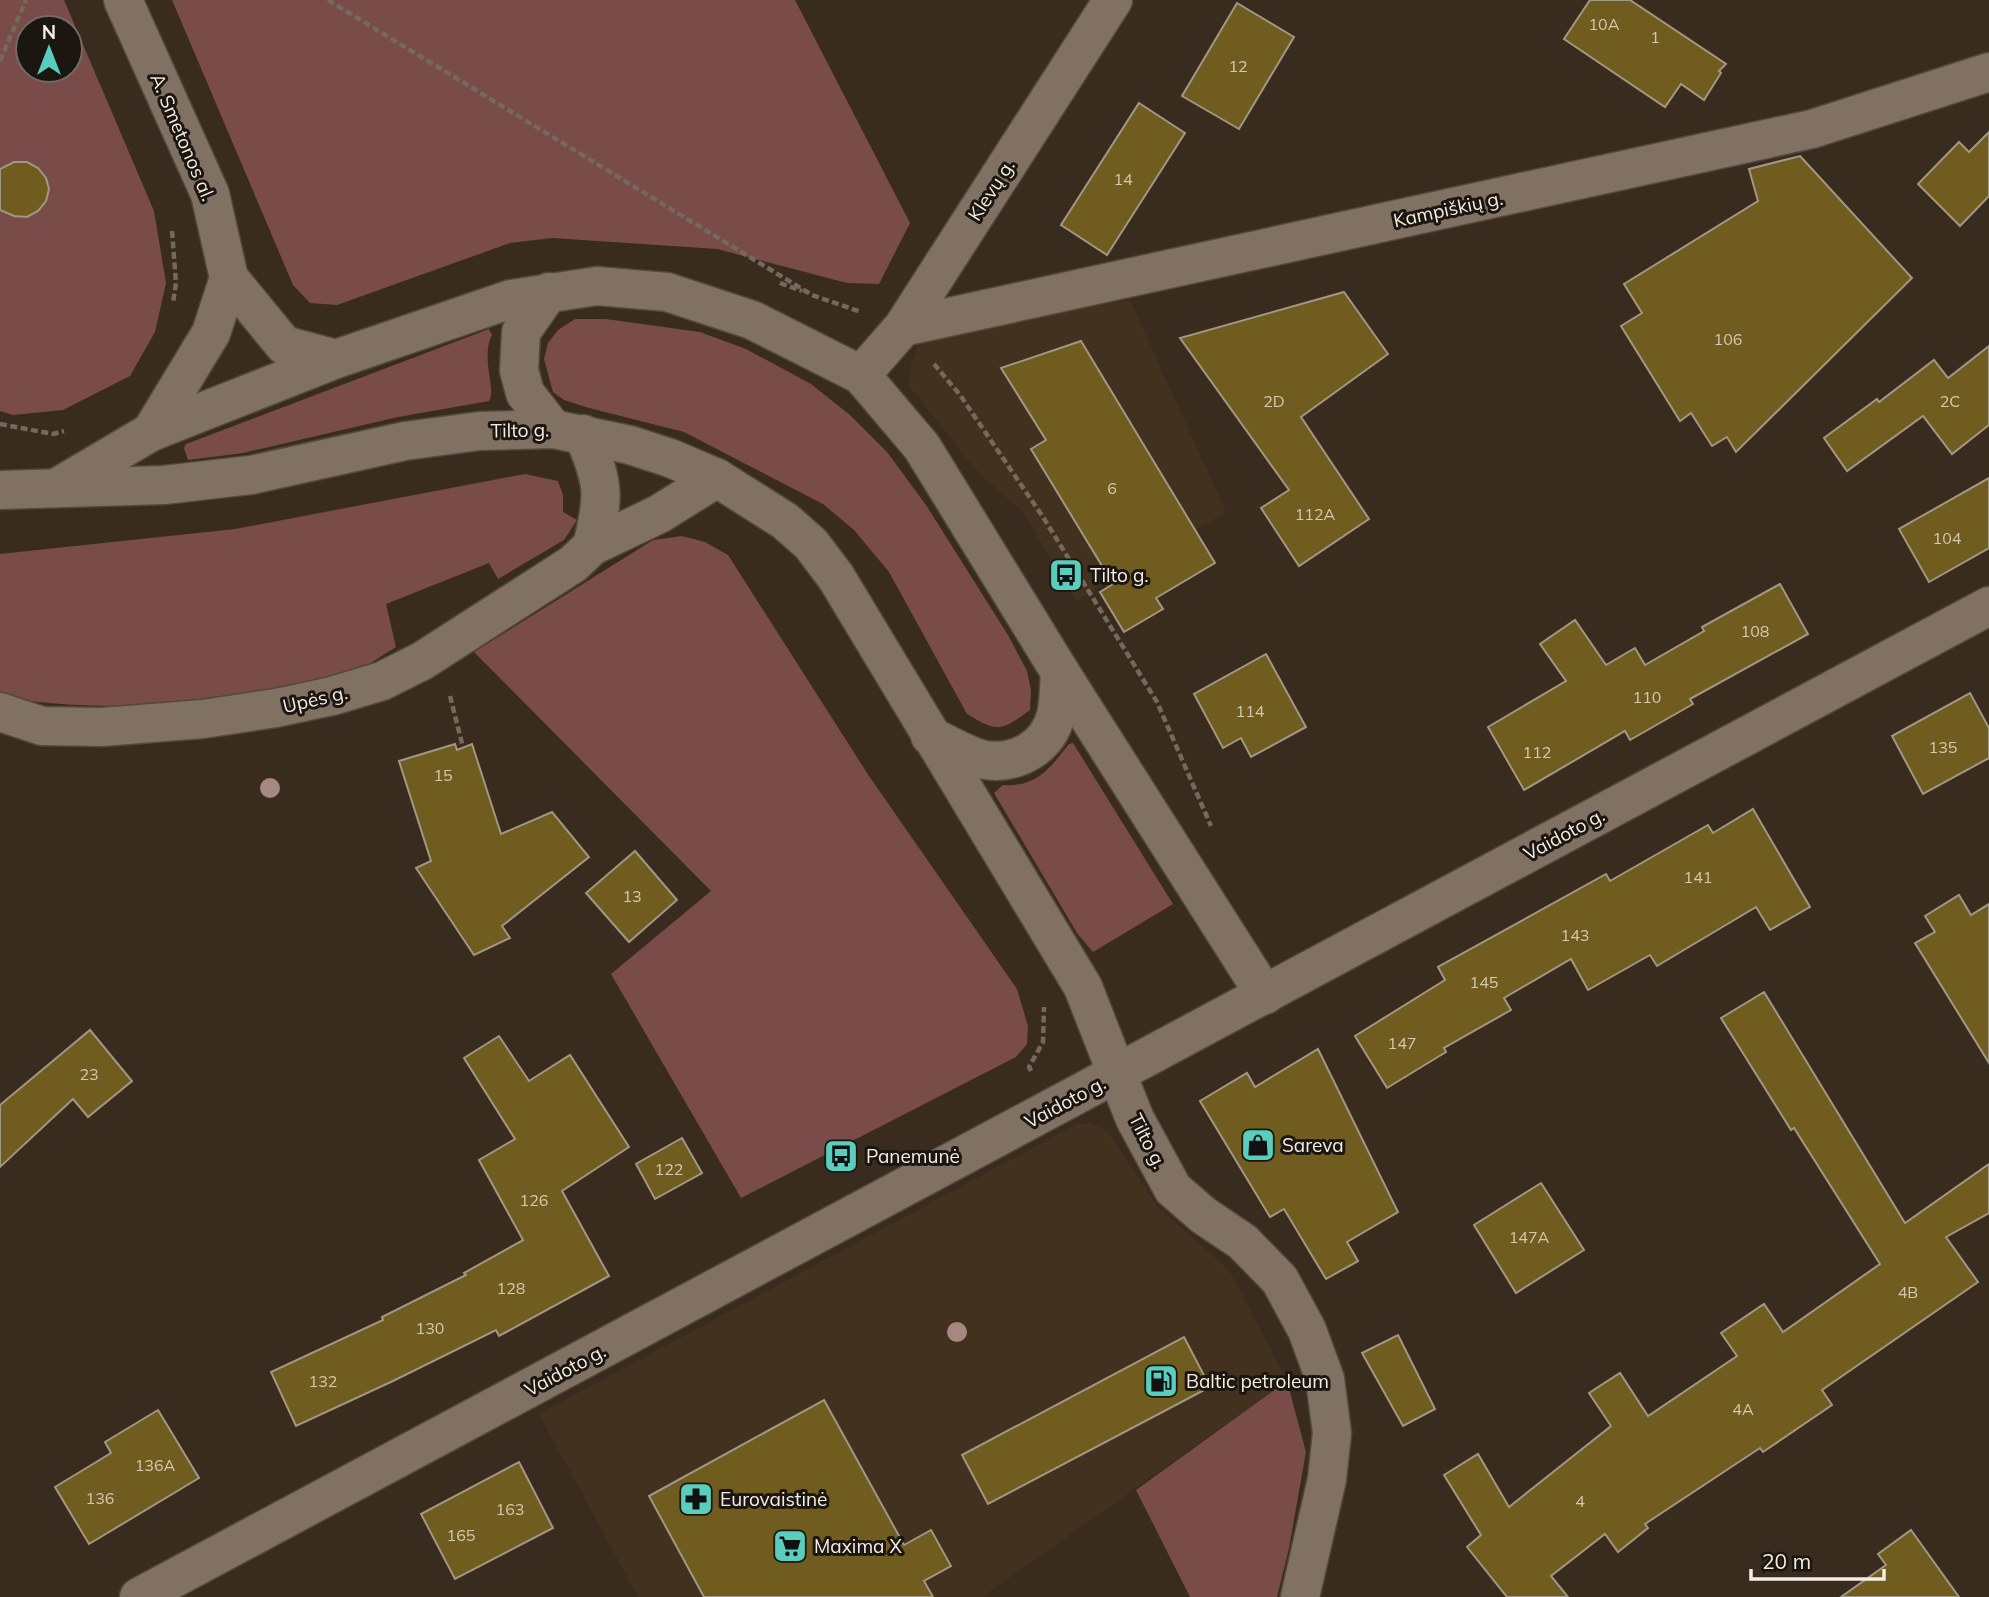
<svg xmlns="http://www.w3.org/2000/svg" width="1989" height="1597" viewBox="0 0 1989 1597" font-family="Mulish,sans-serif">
<rect width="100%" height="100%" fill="#392c1f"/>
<g fill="#42311e">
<polygon points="1130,300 1226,512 1076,601 1023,512 982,476 964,455 909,386 910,369 918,345 945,332"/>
<polygon points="1090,1123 1107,1131 1158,1207 1229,1270 1287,1381 982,1597 638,1597 539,1414 1077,1124"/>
</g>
<g fill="#794b49" fill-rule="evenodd">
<path d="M0,0h64l90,211 12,72 -11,49 -25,44 -67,34 -50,5 -13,-4zM28,28h42v42h-42z"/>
<polygon points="172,0 795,0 910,223 879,284 847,283 717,249 552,238 510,243 337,305 310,303 293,285"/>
<path d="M575,319h31l94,13 46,17 65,35 39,31 37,37 39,53 82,130 19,36 4,19 -1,20c-29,21 -32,23 -63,4l-78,-142 -35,-42 -31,-26 -139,-72 -95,-24 -25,-8 -11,-8 -9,-33 4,-16 10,-13z"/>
<path d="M489,329l3,6c-12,23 5,56 -3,66l-91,16 -155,36 -55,7 -4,-12 2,-4z"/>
<path d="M525,474l33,7 5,14v17l14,8 -13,20 -66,39 -9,-16 -103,41 10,43c-15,9 -30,20 -46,27 -27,13 -65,17 -94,21 -90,12 -166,16 -256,2v-143l235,-25z"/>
<polygon points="682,536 705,542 728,555 869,776 1017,989 1028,1026 1027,1044 1016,1057 741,1198 611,974 711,891 474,652 653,540"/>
<path d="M1073,743l100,161 -80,48 -16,-19 -83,-140 9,-8c34,2 46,-16 66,-41z"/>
<polygon points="1287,1381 1306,1452 1289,1548 1277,1597 1190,1597 1136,1490"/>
</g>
<g fill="#705c1f" stroke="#9f9885" stroke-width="2">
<polygon points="1590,0 1630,0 1726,64 1719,71 1721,73 1704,100 1681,84 1665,107 1564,39"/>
<polygon points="1237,3 1294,37 1239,129 1182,96"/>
<polygon points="1139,103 1185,133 1107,255 1061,225"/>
<polygon points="1989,132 1989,196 1960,226 1918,184 1959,142 1969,152"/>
<polygon points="1800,156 1912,278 1736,452 1727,437 1712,446 1691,413 1680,421 1621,326 1642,313 1624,284 1758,201 1749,169"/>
<polygon points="14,162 27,162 38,168 46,178 49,189 46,201 38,211 27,217 14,216 0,210 0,169"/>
<polygon points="1344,292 1388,354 1301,417 1369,519 1299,566 1261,508 1289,490 1180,338"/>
<polygon points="1081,341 1215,563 1156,598 1163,609 1124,632 1100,592 1113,584 1031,449 1046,440 1001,368"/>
<polygon points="1989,346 1989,425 1952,454 1923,416 1847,471 1824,438 1877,399 1879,402 1934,360 1948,378"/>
<polygon points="1989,478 1989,548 1929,582 1899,529"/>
<polygon points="1780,584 1808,634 1690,699 1693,704 1630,740 1625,731 1524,790 1488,727 1566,681 1540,644 1575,620 1606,665 1635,648 1645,665 1704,631 1702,627"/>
<polygon points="1266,654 1306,727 1251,757 1241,738 1223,748 1194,694"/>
<polygon points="1970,693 1989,728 1989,758 1923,794 1892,736"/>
<polygon points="455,744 457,750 472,744 501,834 552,812 589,857 502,926 510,938 474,955 416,868 431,861 399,761"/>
<polygon points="1753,809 1810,907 1770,930 1756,907 1657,966 1650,955 1588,990 1571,959 1504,998 1511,1010 1444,1048 1446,1052 1387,1088 1355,1036 1445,980 1438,967 1606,874 1610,881 1708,825 1713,833"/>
<polygon points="635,851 677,900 629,942 586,893"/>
<polygon points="1959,895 1971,915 1989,904 1989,1063 1915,943 1935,932 1925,916"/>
<polygon points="1764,992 1905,1223 1989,1164 1989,1213 1946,1237 1978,1282 1822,1390 1832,1405 1763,1452 1760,1448 1645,1524 1648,1528 1618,1552 1605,1534 1551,1576 1568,1597 1507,1597 1467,1547 1481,1535 1444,1475 1478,1454 1509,1507 1611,1426 1589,1393 1620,1373 1648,1416 1737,1356 1721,1333 1764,1304 1783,1332 1880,1264 1794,1128 1791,1130 1721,1018"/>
<polygon points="90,1030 132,1081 88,1117 73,1099 0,1167 0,1105"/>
<polygon points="499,1036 529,1081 570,1055 629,1147 562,1191 609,1276 499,1336 496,1330 393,1381 296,1426 271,1372 383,1320 382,1317 466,1275 464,1273 523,1240 479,1160 515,1139 464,1058"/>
<polygon points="1318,1049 1398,1212 1347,1242 1358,1261 1326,1279 1284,1209 1270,1217 1200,1101 1247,1073 1255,1087"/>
<polygon points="682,1138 702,1173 655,1199 636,1164"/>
<polygon points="1541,1183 1584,1250 1516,1293 1474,1225"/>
<polygon points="1398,1335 1435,1409 1403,1426 1362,1353"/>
<polygon points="1184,1337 1210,1387 988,1504 962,1455"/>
<polygon points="824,1400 904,1545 931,1530 951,1566 924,1581 933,1597 704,1597 649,1496"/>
<polygon points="158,1410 199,1478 89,1544 55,1487 111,1453 105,1442"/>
<polygon points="519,1462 553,1528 455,1579 421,1514"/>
<polygon points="1911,1530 1959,1597 1841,1597 1886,1565 1878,1554"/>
</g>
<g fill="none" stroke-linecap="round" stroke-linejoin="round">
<g stroke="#53483d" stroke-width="41">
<g id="street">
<polyline points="903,327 1812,129 1989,72"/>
<polyline points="861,375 903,327 1113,0"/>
<polyline points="0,712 42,726 102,727 203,719 276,708 332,696 382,681 422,661 573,564 592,546"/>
<polyline points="1117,1074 1135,1119 1173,1189 1203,1215 1243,1242 1280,1280 1307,1330 1325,1379 1332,1433 1327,1479 1300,1597"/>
</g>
</g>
<g stroke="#53483d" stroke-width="41">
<g id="secondary">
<polyline points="123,0 210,194 229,278 284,345 336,359"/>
<polyline points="549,292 521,332 519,370 525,393 553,429"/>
<polyline points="151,432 211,333 229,278"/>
<path d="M583,434c21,50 22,60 9,112"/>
<polyline points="56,488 151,432 336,359 511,299 597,286 667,292 752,320 861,375 922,447 1060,672 1265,995"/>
<polyline points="0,490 164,485 251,475 405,441 479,431 553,429 630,445 670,458 717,478 785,521 811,544 836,577 1083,987 1117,1074"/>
<polyline points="592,546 659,514 717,478"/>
<path d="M930,736c16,7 39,21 55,24 32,5 63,-13 71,-45 3,-13 3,-29 4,-43"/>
<polyline points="139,1597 1989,606"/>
</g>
</g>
<g stroke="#75695e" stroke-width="4.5" stroke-dasharray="7 3.5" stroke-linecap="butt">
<polyline points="328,0 812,295 861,312"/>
<polyline points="0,61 26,0"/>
<polyline points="172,231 176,283 173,303"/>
<polyline points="780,283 802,291"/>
<polyline points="934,364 960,395 1043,517 1157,702 1211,826"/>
<polyline points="0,424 53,434 64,431"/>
<polyline points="450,696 463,747"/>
<polyline points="1031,1071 1029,1067 1043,1042 1044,1007"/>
</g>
<use href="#street" stroke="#807163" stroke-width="38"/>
<use href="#secondary" stroke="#807163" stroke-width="38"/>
</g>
<g fill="#a48881">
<circle cx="270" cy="788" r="10"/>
<circle cx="957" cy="1332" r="10"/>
</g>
<defs>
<g id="bus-square" transform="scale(1.75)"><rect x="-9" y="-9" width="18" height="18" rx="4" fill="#5acebd" stroke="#1b1610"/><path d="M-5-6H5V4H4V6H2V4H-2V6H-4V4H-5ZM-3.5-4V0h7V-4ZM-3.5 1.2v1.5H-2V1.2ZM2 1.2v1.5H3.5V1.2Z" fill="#111"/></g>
<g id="shop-square" transform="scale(1.75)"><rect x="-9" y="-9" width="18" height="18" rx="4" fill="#5acebd" stroke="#1b1610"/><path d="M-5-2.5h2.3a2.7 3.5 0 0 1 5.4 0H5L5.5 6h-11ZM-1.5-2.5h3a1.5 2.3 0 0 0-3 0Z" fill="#111"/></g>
<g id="fuel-square" transform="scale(1.75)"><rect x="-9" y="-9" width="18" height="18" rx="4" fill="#5acebd" stroke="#1b1610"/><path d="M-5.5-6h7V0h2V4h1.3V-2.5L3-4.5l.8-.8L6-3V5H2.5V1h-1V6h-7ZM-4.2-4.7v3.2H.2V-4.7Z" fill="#111"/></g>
<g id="pharmacy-square" transform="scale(1.75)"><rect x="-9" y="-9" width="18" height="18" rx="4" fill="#5acebd" stroke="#1b1610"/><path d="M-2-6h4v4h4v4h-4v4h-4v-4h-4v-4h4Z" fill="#111"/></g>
<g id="supermarket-square" transform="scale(1.75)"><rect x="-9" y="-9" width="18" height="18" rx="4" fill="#5acebd" stroke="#1b1610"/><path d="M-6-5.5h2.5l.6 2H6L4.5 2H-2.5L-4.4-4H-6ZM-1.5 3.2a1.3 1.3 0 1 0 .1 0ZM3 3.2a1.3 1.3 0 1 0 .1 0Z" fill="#111"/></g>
</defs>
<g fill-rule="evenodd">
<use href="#bus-square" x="1066" y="575"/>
<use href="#shop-square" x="1258" y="1145"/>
<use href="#bus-square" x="841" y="1156"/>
<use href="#fuel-square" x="1161" y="1381"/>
<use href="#pharmacy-square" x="696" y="1499"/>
<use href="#supermarket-square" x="790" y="1546"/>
</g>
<g text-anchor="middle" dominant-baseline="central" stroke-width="6" stroke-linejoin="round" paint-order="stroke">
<g font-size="16" fill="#d4c9b3">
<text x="1604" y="24">10A</text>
<text x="1655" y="37">1</text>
<text x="1238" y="66">12</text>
<text x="1123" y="179">14</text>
<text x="1728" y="339">106</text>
<text x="1274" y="401">2D</text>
<text x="1950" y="401">2C</text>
<text x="1112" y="488">6</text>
<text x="1315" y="514">112A</text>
<text x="1947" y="538">104</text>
<text x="1755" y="631">108</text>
<text x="1647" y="697">110</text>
<text x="1250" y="711">114</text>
<text x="1943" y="747">135</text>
<text x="1537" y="752">112</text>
<text x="443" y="775">15</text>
<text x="1698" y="877">141</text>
<text x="632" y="896">13</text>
<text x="1575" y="935">143</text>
<text x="1484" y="982">145</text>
<text x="1402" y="1043">147</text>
<text x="89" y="1074">23</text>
<text x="669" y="1169">122</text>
<text x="534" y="1200">126</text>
<text x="1529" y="1237">147A</text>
<text x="511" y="1288">128</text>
<text x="1908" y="1292">4B</text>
<text x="430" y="1328">130</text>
<text x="323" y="1381">132</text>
<text x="1743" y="1409">4A</text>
<text x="155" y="1465">136A</text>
<text x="100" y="1498">136</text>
<text x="1580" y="1501">4</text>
<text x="510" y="1509">163</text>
<text x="461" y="1535">165</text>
</g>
<g font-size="19" fill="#f5ede4" stroke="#1b1610">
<text transform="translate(183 137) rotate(67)">A. Smetonos al.</text>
<text transform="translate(991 190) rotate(-57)">Klevų g.</text>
<text transform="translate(1448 209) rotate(-12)">Kampiškių g.</text>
<text transform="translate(520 430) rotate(-1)">Tilto g.</text>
<text transform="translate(315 699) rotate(-13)">Upės g.</text>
<text transform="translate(1564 834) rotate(-28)">Vaidoto g.</text>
<text transform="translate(1065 1102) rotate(-28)">Vaidoto g.</text>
<text transform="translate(1148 1141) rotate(63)">Tilto g.</text>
<text transform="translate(565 1370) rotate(-28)">Vaidoto g.</text>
</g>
<g font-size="19" fill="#f5ede4" stroke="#1b1610" text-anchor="start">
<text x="1090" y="575">Tilto g.</text>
<text x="1282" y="1145">Sareva</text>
<text x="866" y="1156">Panemunė</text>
<text x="1186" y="1381">Baltic petroleum</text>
<text x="720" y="1499">Eurovaistinė</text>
<text x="814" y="1546">Maxima X</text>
</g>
</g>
<g transform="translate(49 49)"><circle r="33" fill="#1b1610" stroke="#726c65" stroke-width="2"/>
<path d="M0-5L12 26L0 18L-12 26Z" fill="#5acebd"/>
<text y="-10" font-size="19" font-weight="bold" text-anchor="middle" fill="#f5ede4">N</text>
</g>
<path d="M1751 1569v10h133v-10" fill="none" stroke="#f5ede4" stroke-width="3.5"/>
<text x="1762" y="1569" font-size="21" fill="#f5ede4" stroke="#1b1610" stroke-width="5" paint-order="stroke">20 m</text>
</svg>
